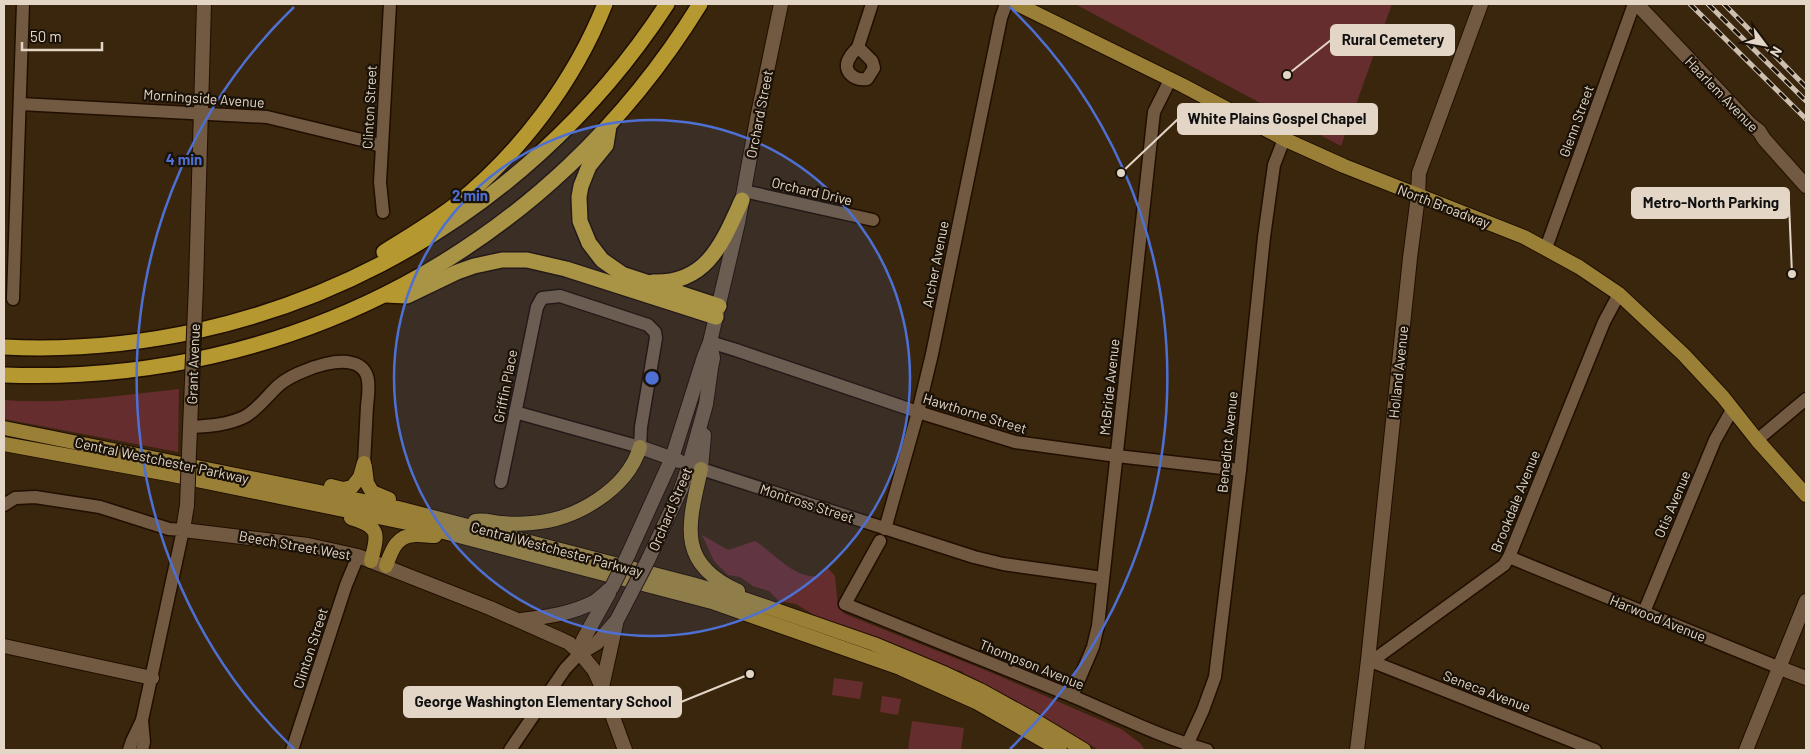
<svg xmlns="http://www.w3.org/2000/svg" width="1810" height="754" viewBox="0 0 1810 754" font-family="Barlow,sans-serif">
<rect width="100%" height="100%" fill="#3a260d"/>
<g fill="#652d2e">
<polygon points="1075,4 1392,4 1341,146"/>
<path d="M179,389l-1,63 -174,-33v-19c58,5 117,-5 175,-11z"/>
<path d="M702,535l26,15 27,-9c17,10 43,42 65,34 3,-1 6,-5 8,-7l7,8 3,32 7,6 145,58 131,57 19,14 5,7h-46l-115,-66 -13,-5 -10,-8 -24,-5 -25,-14 -46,-16 -23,-11 -21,-5 -26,-16 -17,-3 -10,-10 -16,-5 -13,-9 -12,-2 -14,-14z"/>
<polygon points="834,678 863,682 860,699 832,695"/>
<polygon points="882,696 901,699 898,715 880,712"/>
<polygon points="912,721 964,728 961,750 908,750"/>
</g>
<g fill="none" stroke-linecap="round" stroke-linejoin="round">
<g stroke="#200e00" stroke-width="15">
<g id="minor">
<path d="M858,47l14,14 2,7 -7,11c-14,2 -26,-9 -17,-22 2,-4 6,-7 8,-10z"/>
<polyline points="858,47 872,4"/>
<polyline points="20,104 267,117 370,142 382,147"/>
<polyline points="744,191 873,220"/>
<polyline points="383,212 380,182 390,4"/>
<polyline points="1546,248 1634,4"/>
<polyline points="13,299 23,4"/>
<polyline points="710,342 736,350 918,412 1015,442 1117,456 1240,470"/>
<path d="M190,427c19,-1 39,-2 56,-11 13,-8 22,-21 33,-31 16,-14 78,-39 88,-9 3,9 1,20 0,30 -1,19 -2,38 -3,57"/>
<polyline points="1757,440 1806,399"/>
<polyline points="692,466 974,557 1003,564 1103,578"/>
<polyline points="501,482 537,307 542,298 560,296 648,325 655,332 656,338 641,427 640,447 515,412"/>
<polyline points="4,505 15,498 35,497 100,507 169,529 183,530 142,720 132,741 129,750"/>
<polyline points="885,529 918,412 932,354 1001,18 1006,4"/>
<path d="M880,541l-35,63c76,31 152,61 227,92 45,19 88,41 135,54"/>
<polyline points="1509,557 1780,668"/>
<polyline points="1644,612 1715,440 1732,410"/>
<polyline points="1368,660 1379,656 1504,565 1509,557 1591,354 1604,322 1619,294"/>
<polyline points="1368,660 1595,750"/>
<polyline points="1072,696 1093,647 1098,626 1154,112 1170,80"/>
<polyline points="1187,745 1203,710 1215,677 1240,470 1264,237 1274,165 1284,139"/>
<polyline points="142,750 144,742 142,720"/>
<polyline points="292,750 346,585 358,556"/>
<polyline points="510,750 565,669 580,653"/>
</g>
</g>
<g stroke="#200e00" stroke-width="16">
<g id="tertiary">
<polyline points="1637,4 1750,124 1759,131 1764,139 1806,186"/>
<polyline points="196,285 204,4"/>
<polyline points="640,447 679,461"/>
<polyline points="189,453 191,404"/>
<polyline points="701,469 704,435"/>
<polyline points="187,505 183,530 308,545 358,556 490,608 558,638 569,643 580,653 594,670 602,687 625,750"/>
<polyline points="628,555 672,458 704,357 710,342 738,223 757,119 781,4"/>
<polyline points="648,560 681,489 689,465 706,404 711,368 713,358 710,343"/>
<path d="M521,620c25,-3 50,-6 73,-18 6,-4 12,-10 18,-15"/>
<polyline points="4,646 152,678"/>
<polyline points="580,653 597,643 617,620 631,593"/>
<polyline points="580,653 583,640 609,593"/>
<polyline points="1780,668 1806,678"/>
<polyline points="602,687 616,624"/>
<polyline points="1357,750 1368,660 1410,258 1418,196 1419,173 1481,4"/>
<polyline points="1746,750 1806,601"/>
</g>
</g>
<g stroke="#200e00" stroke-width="16">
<g id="primary">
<polyline points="1017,4 1182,85 1284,139 1344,166 1524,237 1579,267 1619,294 1684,355 1723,397 1757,440 1806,495"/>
<polyline points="4,428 398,508 692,584 747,600 874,644 946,674 980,690 1031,718 1084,750"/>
<polyline points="4,444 168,474 417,525 712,602 900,668 976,702 1060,750"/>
<polyline points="365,467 367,483 372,492 389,499"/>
<path d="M701,469c-12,54 -26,94 37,122"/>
<polyline points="331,486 343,489 352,487 360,477 364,463"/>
<path d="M351,518c30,9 27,16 20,43"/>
<path d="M475,521c8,-2 17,1 26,2 10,1 21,1 31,0 43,-3 95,-33 108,-76"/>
<path d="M386,566c6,-17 11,-32 32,-31 6,0 11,1 17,1"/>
</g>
</g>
<g stroke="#200e00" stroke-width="18">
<g id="motorway">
<polyline points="609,126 606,145 589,166 581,186 579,197 580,221 589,243 602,260 622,274 719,306"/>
<path d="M384,252c24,-15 48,-29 70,-46 66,-53 120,-124 151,-202"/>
<path d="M653,282c55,2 70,-41 89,-82"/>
<polyline points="386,295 407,296 457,272 474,266 502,260 527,260 566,269 716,317"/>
<path d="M4,347c267,13 518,-120 663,-343"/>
<path d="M4,375c286,11 546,-127 696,-371"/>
</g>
</g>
<use href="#minor" stroke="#715a41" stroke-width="12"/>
<use href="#tertiary" stroke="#715a41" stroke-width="14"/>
<use href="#primary" stroke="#9a8037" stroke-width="14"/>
<use href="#motorway" stroke="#b59930" stroke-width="15"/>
<g stroke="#cdbfaf" stroke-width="5">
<g id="rail">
<polyline points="1690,4 1806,119"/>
<polyline points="1708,4 1806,101"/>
<polyline points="1724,4 1806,87"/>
</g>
</g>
<use href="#rail" stroke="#1a1107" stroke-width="3" stroke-dasharray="9" stroke-linecap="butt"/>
<g stroke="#200e00" stroke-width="16" stroke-linecap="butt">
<g id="tertiary-bridge">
<polyline points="191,404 196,285"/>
<polyline points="187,505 189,453"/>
<polyline points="612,587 628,555"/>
<polyline points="631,593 648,560"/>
</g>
</g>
<use href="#tertiary-bridge" stroke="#715a41" stroke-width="14"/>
</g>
<circle cx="652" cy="378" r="258" fill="#4e70d4" fill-opacity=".12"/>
<g fill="none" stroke="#4e70d4" stroke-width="2.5">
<circle cx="652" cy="378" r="258"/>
<path d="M294 749A516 516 0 0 1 294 7M1010 7A516 516 0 0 1 1010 749"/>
</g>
<g text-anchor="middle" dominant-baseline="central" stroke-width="4.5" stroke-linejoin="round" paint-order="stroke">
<g font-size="14" fill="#e3d6c7" stroke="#1a1107">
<text transform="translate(1722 94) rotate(46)">Haarlem Avenue</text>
<text transform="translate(204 98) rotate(4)">Morningside Avenue</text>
<text transform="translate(369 107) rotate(-87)">Clinton Street</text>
<text transform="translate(759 114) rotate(-79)">Orchard Street</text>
<text transform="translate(1576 121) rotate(-70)">Glenn Street</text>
<text transform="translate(812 191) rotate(13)">Orchard Drive</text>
<text transform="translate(1444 206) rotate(21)">North Broadway</text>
<text transform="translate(935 264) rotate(-79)">Archer Avenue</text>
<text transform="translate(193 364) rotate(-88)">Grant Avenue</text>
<text transform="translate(1398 372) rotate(-84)">Holland Avenue</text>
<text transform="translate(505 386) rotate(-79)">Griffin Place</text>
<text transform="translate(1109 387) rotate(-84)">McBride Avenue</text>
<text transform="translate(975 413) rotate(17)">Hawthorne Street</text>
<text transform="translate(1227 442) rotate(-84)">Benedict Avenue</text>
<text transform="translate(162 460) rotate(12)">Central Westchester Parkway</text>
<text transform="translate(1515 501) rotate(-68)">Brookdale Avenue</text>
<text transform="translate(807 503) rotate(18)">Montross Street</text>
<text transform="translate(1672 504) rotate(-67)">Otis Avenue</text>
<text transform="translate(670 509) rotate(-67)">Orchard Street</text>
<text transform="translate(295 545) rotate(10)">Beech Street West</text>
<text transform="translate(557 549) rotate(15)">Central Westchester Parkway</text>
<text transform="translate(1658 618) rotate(22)">Harwood Avenue</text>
<text transform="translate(310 648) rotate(-72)">Clinton Street</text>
<text transform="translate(1032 664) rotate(22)">Thompson Avenue</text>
<text transform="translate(1487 691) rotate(21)">Seneca Avenue</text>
</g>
</g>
<circle cx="652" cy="378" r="8" fill="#4e70d4" stroke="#1a1107" stroke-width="2.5"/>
<g font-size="15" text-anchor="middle" font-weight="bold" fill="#4e70d4" stroke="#1a1107" stroke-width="4.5" stroke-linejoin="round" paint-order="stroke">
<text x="184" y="165">4 min</text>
<text x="470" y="201">2 min</text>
</g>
<path fill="none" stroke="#e3d6c7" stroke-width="2" d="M1287 75L1331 40M1121 173L1178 119M1792 274L1789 203M750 674L681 702"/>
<g fill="#e3d6c7" stroke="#1a1107" stroke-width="2">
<circle cx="1287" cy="75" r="5"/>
<circle cx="1121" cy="173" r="5"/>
<circle cx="1792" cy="274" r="5"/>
<circle cx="750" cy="674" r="5"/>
</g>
<g fill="#e3d6c7" stroke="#e3d6c7" stroke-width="2">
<rect x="1331" y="25" width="123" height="30" rx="5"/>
<rect x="1178" y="104" width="199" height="30" rx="5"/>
<rect x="1632" y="188" width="157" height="30" rx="5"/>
<rect x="404" y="687" width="277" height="30" rx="5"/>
</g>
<g font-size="15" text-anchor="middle" font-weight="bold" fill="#111">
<text x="1393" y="45">Rural Cemetery</text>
<text x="1277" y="124">White Plains Gospel Chapel</text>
<text x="1711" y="208">Metro-North Parking</text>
<text x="543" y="707">George Washington Elementary School</text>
</g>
<rect width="1810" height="754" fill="none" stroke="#e3d6c7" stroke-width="10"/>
<g transform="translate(1765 45) rotate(122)" stroke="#1a1107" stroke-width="4" paint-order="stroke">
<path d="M0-4L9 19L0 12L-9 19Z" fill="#e3d6c7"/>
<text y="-8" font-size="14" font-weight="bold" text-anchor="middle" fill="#e3d6c7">N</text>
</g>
<path d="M22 42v8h80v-8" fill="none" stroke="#e3d6c7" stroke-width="2.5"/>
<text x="30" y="42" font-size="15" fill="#e3d6c7" stroke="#1a1107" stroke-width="4" paint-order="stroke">50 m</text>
</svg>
